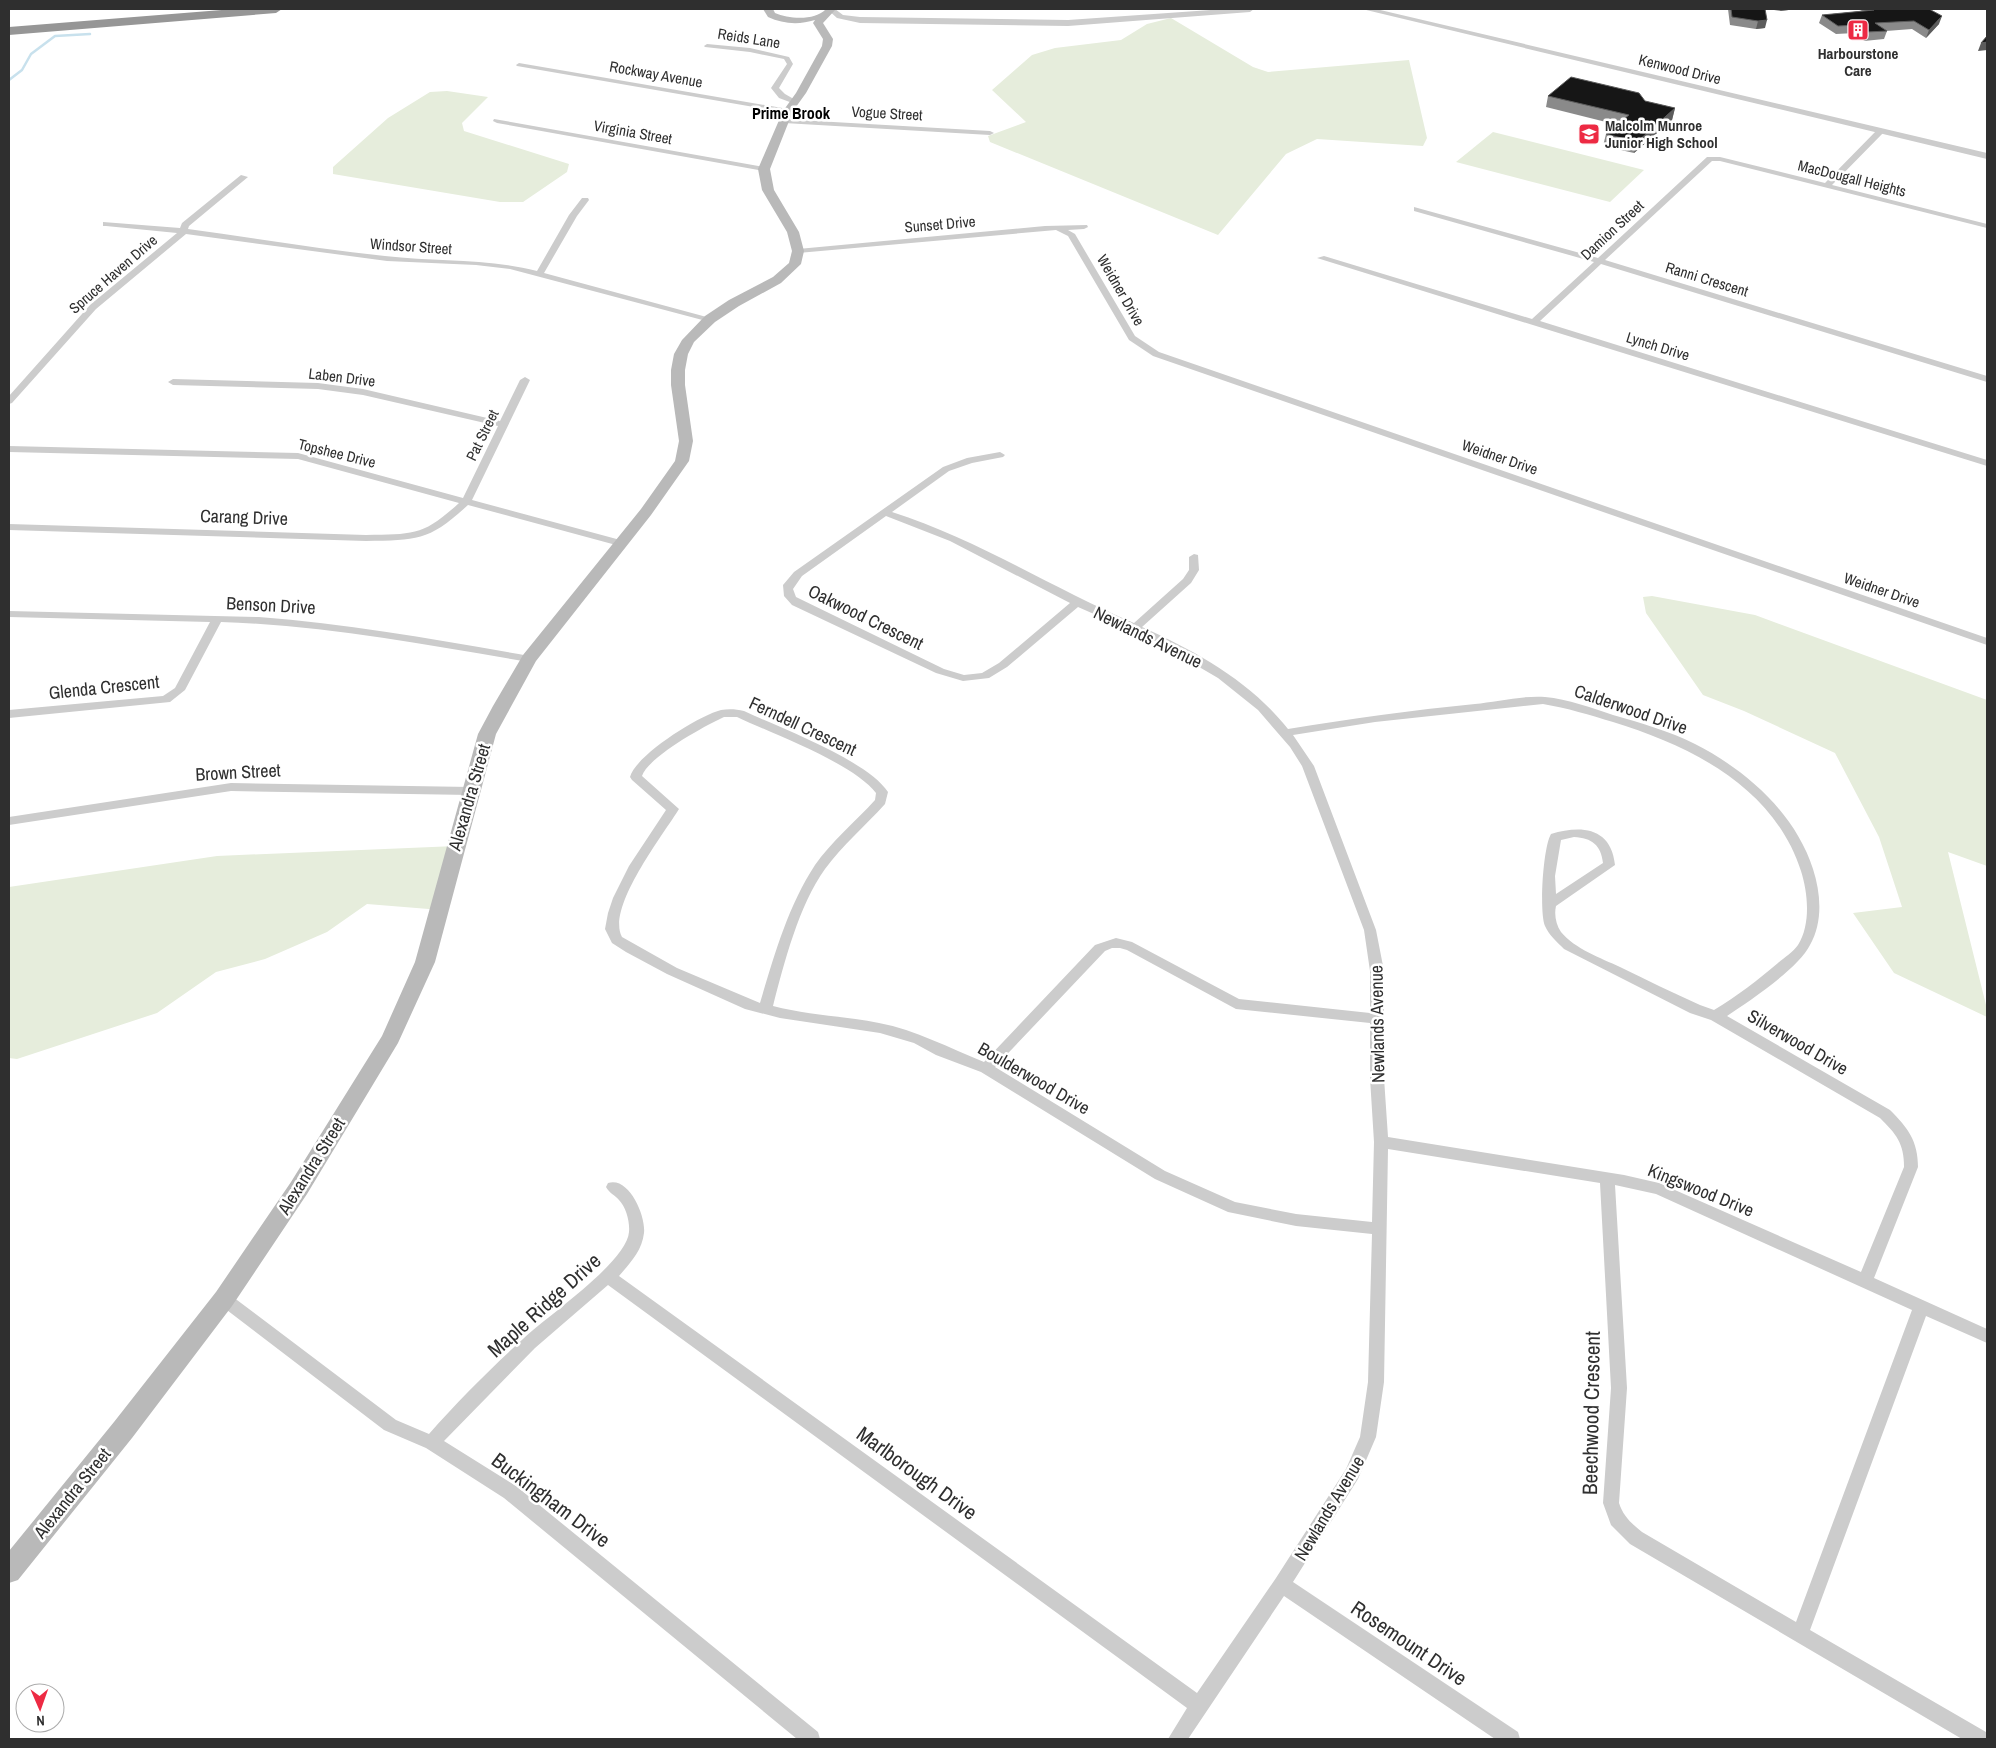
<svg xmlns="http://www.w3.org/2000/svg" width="1996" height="1748" viewBox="0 0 1996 1748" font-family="'Archivo Narrow',sans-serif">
<rect width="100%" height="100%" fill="#fff"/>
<g fill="#e6eddc">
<polygon points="1171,18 1253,67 1268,72 1409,60 1427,138 1423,146 1317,139 1286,154 1218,235 990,142 988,136 1026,122 992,90 1032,55 1055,48 1121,40 1147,24"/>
<polygon points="447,91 488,97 462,123 464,131 569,164 567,172 523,202 500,202 333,174 333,167 388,118 430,92"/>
<polygon points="1493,132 1644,170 1610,202 1456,162"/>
<polygon points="1652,596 1755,615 1987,700 1987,866 1948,852 1987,1009 1987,1017 1894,973 1853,913 1902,907 1879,837 1835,753 1744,711 1703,695 1646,613 1643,597"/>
<polygon points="456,846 441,910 367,904 327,932 265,959 216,972 157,1013 17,1059 9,1058 9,887 217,856"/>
</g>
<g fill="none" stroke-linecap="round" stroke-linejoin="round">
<polyline stroke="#c8e1ed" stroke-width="2.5" points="9,80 22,70 31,54 55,36 90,34"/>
<g fill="#ccc" fill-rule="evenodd">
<polygon points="707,44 750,48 789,57 793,64 779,88 785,94 799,102 795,104 779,98 771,88 787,64 784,59 750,52 705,47 704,46"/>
<polygon points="519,63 788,109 792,111 788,113 517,66 516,65"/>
<polygon points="494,119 764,167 768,169 764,171 497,123 493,121"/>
<polygon points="781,119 990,131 994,133 990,135 784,123 781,123"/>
<polygon points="1878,129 1885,131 1832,185 1987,224 1987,228 1720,161 1712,161 1605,260 1987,376 1987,382 1601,264 1540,321 1987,460 1987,466 1317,258 1324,256 1532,319 1594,262 1414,211 1414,207 1598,258 1707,157 1720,157 1825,183"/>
<path d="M241,175l7,2 -59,49 -1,3c66,9 131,20 197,27 52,6 101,2 152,15l32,-56 13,-17h6l1,2 -12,16 -33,57 170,46 -4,3 -200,-53 -34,-4 -89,-4 -201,-27 -90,75 -84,94 -3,1v-8l81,-91 87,-72 -71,-7h-3v-4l77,6 2,-5z"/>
<polygon points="1087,225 1088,227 1084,229 1068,230 1075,234 1135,336 1159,352 1987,638 1987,645 1153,356 1129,340 1068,236 1056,230 798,253 794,251 798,249 1045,226"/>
<path d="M525,377l5,3 -58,120 152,41v4h-8l-148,-40c-39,36 -50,35 -102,36l-357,-11v-6l357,11c48,-1 57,1 93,-32l-161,-44 -289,-7v-6l289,7 165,45 35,-72 -135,-31 -45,-6 -145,-4 -5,-3 5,-3 145,4 45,6 137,32 20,-41z"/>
<path d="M1000,452l5,3 -2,2 -31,6 -23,8 -57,41c85,27 160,76 242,111l49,-44 6,-9v-13l5,-3 4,1 1,15 -8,13 -49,44c54,24 109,55 146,102 62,-10 124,-19 187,-25 20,-2 51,-9 70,-7 23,2 47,11 68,18 28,8 56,16 82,29 51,26 100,69 118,125 8,25 10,53 -3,76 -12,24 -61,56 -83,71l163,94c18,18 28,31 28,57l-44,111 113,51v14l-61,-27 -116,314 176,102 1,7h-25l-332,-195 -19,-19 -8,-22 8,-115 -11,-205 -212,-34 -4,233 -8,55 -18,42 -65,103 225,150 2,7h-25l-211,-143 -96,143h-20l19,-31 -579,-423 -73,63 -91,93 72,45 302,246 2,7h-23l-293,-241 -78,-50 -42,-18 -165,-126 -3,-5 3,-5 5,-2 5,2 167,126 33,14c29,-33 62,-66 94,-95 24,-23 104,-77 106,-107 1,-10 -3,-25 -10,-32 -4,-5 -10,-7 -13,-13l2,-4c21,-7 38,33 36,50 -2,18 -14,30 -25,43l578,417 79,-115 70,-109 14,-32 8,-55 4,-148 -76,-8 -68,-14 -73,-33 -174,-107 -45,-17 -22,-12 -34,-10 -100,-15 -35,-9 -78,-35 -41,-22 -14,-9 -7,-14 3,-16 5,-15 16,-32 37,-56 -34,-30 -2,-3c6,-22 68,-61 91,-67 7,-1 15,-1 23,1 36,17 123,49 144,81l-3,12c-19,21 -43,42 -60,65 -26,36 -41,94 -52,137 34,9 71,10 106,17 37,7 70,25 105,39l111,-117 21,-7 16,4 107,57 131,14v-42l-6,-41 -62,-164 -12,-19 -32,-37 -40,-32 -65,-38 -75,-33 -71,60 -18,11 -26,3 -27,-8 -144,-68 -8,-9 -1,-11 11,-13 149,-105 24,-9zM886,516l64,25 120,62 -71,60 -17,10 -18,2 -20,-6 -148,-72 -3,-8 9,-13zM1543,704c24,4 47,11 70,18 78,24 161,65 188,149 7,22 10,53 -3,74 -5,7 -13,12 -20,18 -20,17 -41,33 -64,47l-14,-5c-27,-12 -53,-25 -80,-38 -19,-9 -45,-18 -59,-35 -5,-7 -7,-17 -5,-26l59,-41c-4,-38 -34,-40 -64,-31 -8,13 -12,78 -6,92 4,9 12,16 19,23l126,64 21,7 169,98c16,16 24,25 24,49l-43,105 -202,-89 -35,-8 -236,-38 -4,-59v-107l-8,-41 -62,-164 -21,-31 82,-13zM724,717h13c36,17 116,46 139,76l-1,7c-18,20 -45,43 -60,65 -27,41 -41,91 -55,138l-83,-35 -55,-31c-16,-29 41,-102 57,-128l-37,-33c6,-19 64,-51 82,-59zM1574,837c18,1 27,8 29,26l-47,31 -1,-18 6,-36zM1112,948h8l7,2 109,59 134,14v55l4,64 -2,80 -76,-8 -61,-12 -70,-31 -170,-104 110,-116zM1615,1185l41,9 256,116 -116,312 -154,-90c-10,-8 -19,-16 -23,-29l8,-115z"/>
<path d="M9,611l250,6c91,7 180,23 270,39l6,3 -6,3c-102,-17 -204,-37 -308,-40l-36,68 -15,12 -161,16v-8l154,-14 12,-8 35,-66 -201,-5z"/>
<polygon points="231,783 471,787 477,791 471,795 231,791 9,825 9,817"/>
</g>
<g fill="#ccc" fill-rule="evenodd">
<polygon points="827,9 835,9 843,15 860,17 1068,20 1225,9 1254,9 1250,12 1068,26 860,23 837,18"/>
<polygon points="1362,9 1376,9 1987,153 1987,159"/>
</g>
<path fill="#b9b9b9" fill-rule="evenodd" d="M763,9h10l2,4c14,6 40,8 51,-4h10l-13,14 10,16 -1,7 -26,47 -13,18 -23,58 4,21 25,42 5,19 -3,13 -20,19 -42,23 -24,16 -21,20 -6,12 -3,16v15l8,56 -4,20 -38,54 -115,146 -40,73 -61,228 -37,81 -91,151 -75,112 -100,132 -114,142 -9,3v-32l105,-129 102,-130 75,-110 91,-146 33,-74 63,-228 15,-28 30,-51 118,-146 34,-48 4,-20 -8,-56v-15l3,-16 8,-14 23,-24 24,-16 44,-23 16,-14 3,-12 -5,-19 -25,-42 -4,-21 25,-58 13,-18 26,-47 1,-7 -10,-16 2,-3c-16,5 -32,4 -47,-3z"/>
<polygon fill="#969696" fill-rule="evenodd" points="234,9 282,9 276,13 9,35 9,27"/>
</g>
<g fill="#8a8a8a">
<polygon points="1728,9 1765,9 1765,28 1756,29 1730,25"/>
<polygon points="1768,9 1797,9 1780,11"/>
<polygon points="1858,9 1929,9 1939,24 1926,38 1912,29 1886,31 1887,31 1884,39 1864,41 1855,33 1836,34 1819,23 1822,15 1862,11"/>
<polygon points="1548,96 1645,101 1675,108 1672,120 1634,153 1603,146 1606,134 1618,125 1546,107"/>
</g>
<g fill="#5c5c5c">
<polygon points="1781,9 1797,9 1780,11"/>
<polygon points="1942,16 1939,24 1926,38 1929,30"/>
<polygon points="1767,20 1765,28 1756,29 1758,21"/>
<polygon points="1987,42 1987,50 1978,51 1981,43"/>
<polygon points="1675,108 1672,120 1634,153 1637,142"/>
</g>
<g fill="#161616" stroke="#5c5c5c">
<polygon points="1731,9 1765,9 1767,20 1758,21 1732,17"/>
<polygon points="1872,9 1929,9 1942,16 1929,30 1914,21 1875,23 1887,31 1867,32 1857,25 1838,26 1822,15 1874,10"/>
<polygon points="1987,36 1987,42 1981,43"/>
<polygon points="1571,77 1639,93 1645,101 1675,108 1637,142 1606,134 1629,115 1548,96"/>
</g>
<defs>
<g id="building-square" transform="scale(1.125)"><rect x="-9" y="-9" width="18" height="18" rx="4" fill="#ed2a43" stroke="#fff"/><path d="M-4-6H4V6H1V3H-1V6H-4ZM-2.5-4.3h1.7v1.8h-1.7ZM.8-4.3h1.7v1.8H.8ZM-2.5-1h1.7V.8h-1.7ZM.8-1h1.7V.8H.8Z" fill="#fff"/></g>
<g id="school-square" transform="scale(1.125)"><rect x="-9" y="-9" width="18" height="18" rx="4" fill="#ed2a43" stroke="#fff"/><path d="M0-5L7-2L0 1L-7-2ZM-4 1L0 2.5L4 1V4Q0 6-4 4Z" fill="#fff"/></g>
</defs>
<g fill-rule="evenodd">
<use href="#building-square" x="1858" y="30"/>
<use href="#school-square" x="1589" y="134"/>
</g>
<g text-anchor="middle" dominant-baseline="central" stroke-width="5" stroke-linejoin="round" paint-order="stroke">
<g font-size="15" fill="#2f2f2f" stroke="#fff">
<text transform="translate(749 38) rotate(9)">Reids Lane</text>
<text transform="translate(1680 69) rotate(14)">Kenwood Drive</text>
<text transform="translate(656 74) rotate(10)">Rockway Avenue</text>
<text transform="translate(887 113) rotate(3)">Vogue Street</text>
<text transform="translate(633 132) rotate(10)">Virginia Street</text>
<text transform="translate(1852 178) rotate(14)">MacDougall Heights</text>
<text transform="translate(940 224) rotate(-5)">Sunset Drive</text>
<text transform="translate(1612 230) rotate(-43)">Damion Street</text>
<text transform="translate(411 246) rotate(4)">Windsor Street</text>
<text transform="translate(113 274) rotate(-41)">Spruce Haven Drive</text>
<text transform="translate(1707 279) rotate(17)">Ranni Crescent</text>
<text transform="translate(1121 290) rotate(60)">Weidner Drive</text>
<text transform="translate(1658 346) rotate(17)">Lynch Drive</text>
<text transform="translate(342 377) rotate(7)">Laben Drive</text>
<text transform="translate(482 435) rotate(-64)">Pat Street</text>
<text transform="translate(337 453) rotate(14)">Topshee Drive</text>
<text transform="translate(1500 457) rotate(19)">Weidner Drive</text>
<text transform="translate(1882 590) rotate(19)">Weidner Drive</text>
</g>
<g font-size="15" font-weight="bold" fill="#2f2f2f" stroke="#fff">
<text x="1858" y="53">Harbourstone<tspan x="1858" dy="17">Care</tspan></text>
<text x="1605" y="125" text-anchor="start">Malcolm Munroe<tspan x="1605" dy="17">Junior High School</tspan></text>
</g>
<g font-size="16" font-weight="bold" fill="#000" stroke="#fff">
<text x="791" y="113">Prime Brook</text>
</g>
<g font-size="18" fill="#2f2f2f" stroke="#fff">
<text transform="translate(244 517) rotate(2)">Carang Drive</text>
<text transform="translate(271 605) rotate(3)">Benson Drive</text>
<text transform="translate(866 617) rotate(26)">Oakwood Crescent</text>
<text transform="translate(1148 637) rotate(26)">Newlands Avenue</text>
<text transform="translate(104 687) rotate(-6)">Glenda Crescent</text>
<text transform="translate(1631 709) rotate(19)">Calderwood Drive</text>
<text transform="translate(803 726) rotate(25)">Ferndell Crescent</text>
<text transform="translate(238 772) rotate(-3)">Brown Street</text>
<text transform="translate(469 797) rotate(-74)">Alexandra Street</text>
<text transform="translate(1377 1024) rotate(-91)">Newlands Avenue</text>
<text transform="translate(1798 1042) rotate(30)">Silverwood Drive</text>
<text transform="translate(1034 1078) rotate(30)">Boulderwood Drive</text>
<text transform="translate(311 1166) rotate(-58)">Alexandra Street</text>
<text transform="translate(1701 1190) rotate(22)">Kingswood Drive</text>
<text transform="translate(72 1493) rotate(-51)">Alexandra Street</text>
<text transform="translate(1329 1508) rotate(-59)">Newlands Avenue</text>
</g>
<g font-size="21" fill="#2f2f2f" stroke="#fff">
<text transform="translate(544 1305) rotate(-42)">Maple Ridge Drive</text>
<text transform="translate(1591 1413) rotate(-89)">Beechwood Crescent</text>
<text transform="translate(917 1473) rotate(36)">Marlborough Drive</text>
<text transform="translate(551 1500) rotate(37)">Buckingham Drive</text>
<text transform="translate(1409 1643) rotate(34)">Rosemount Drive</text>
</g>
</g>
<rect width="1996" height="1748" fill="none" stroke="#2f2f2f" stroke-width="20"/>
<g transform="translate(40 1708) rotate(178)"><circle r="24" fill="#ffffff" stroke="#acacac"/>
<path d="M0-4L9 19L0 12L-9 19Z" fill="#ed2a43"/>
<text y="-8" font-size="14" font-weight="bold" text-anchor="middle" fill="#2f2f2f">N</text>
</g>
</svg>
